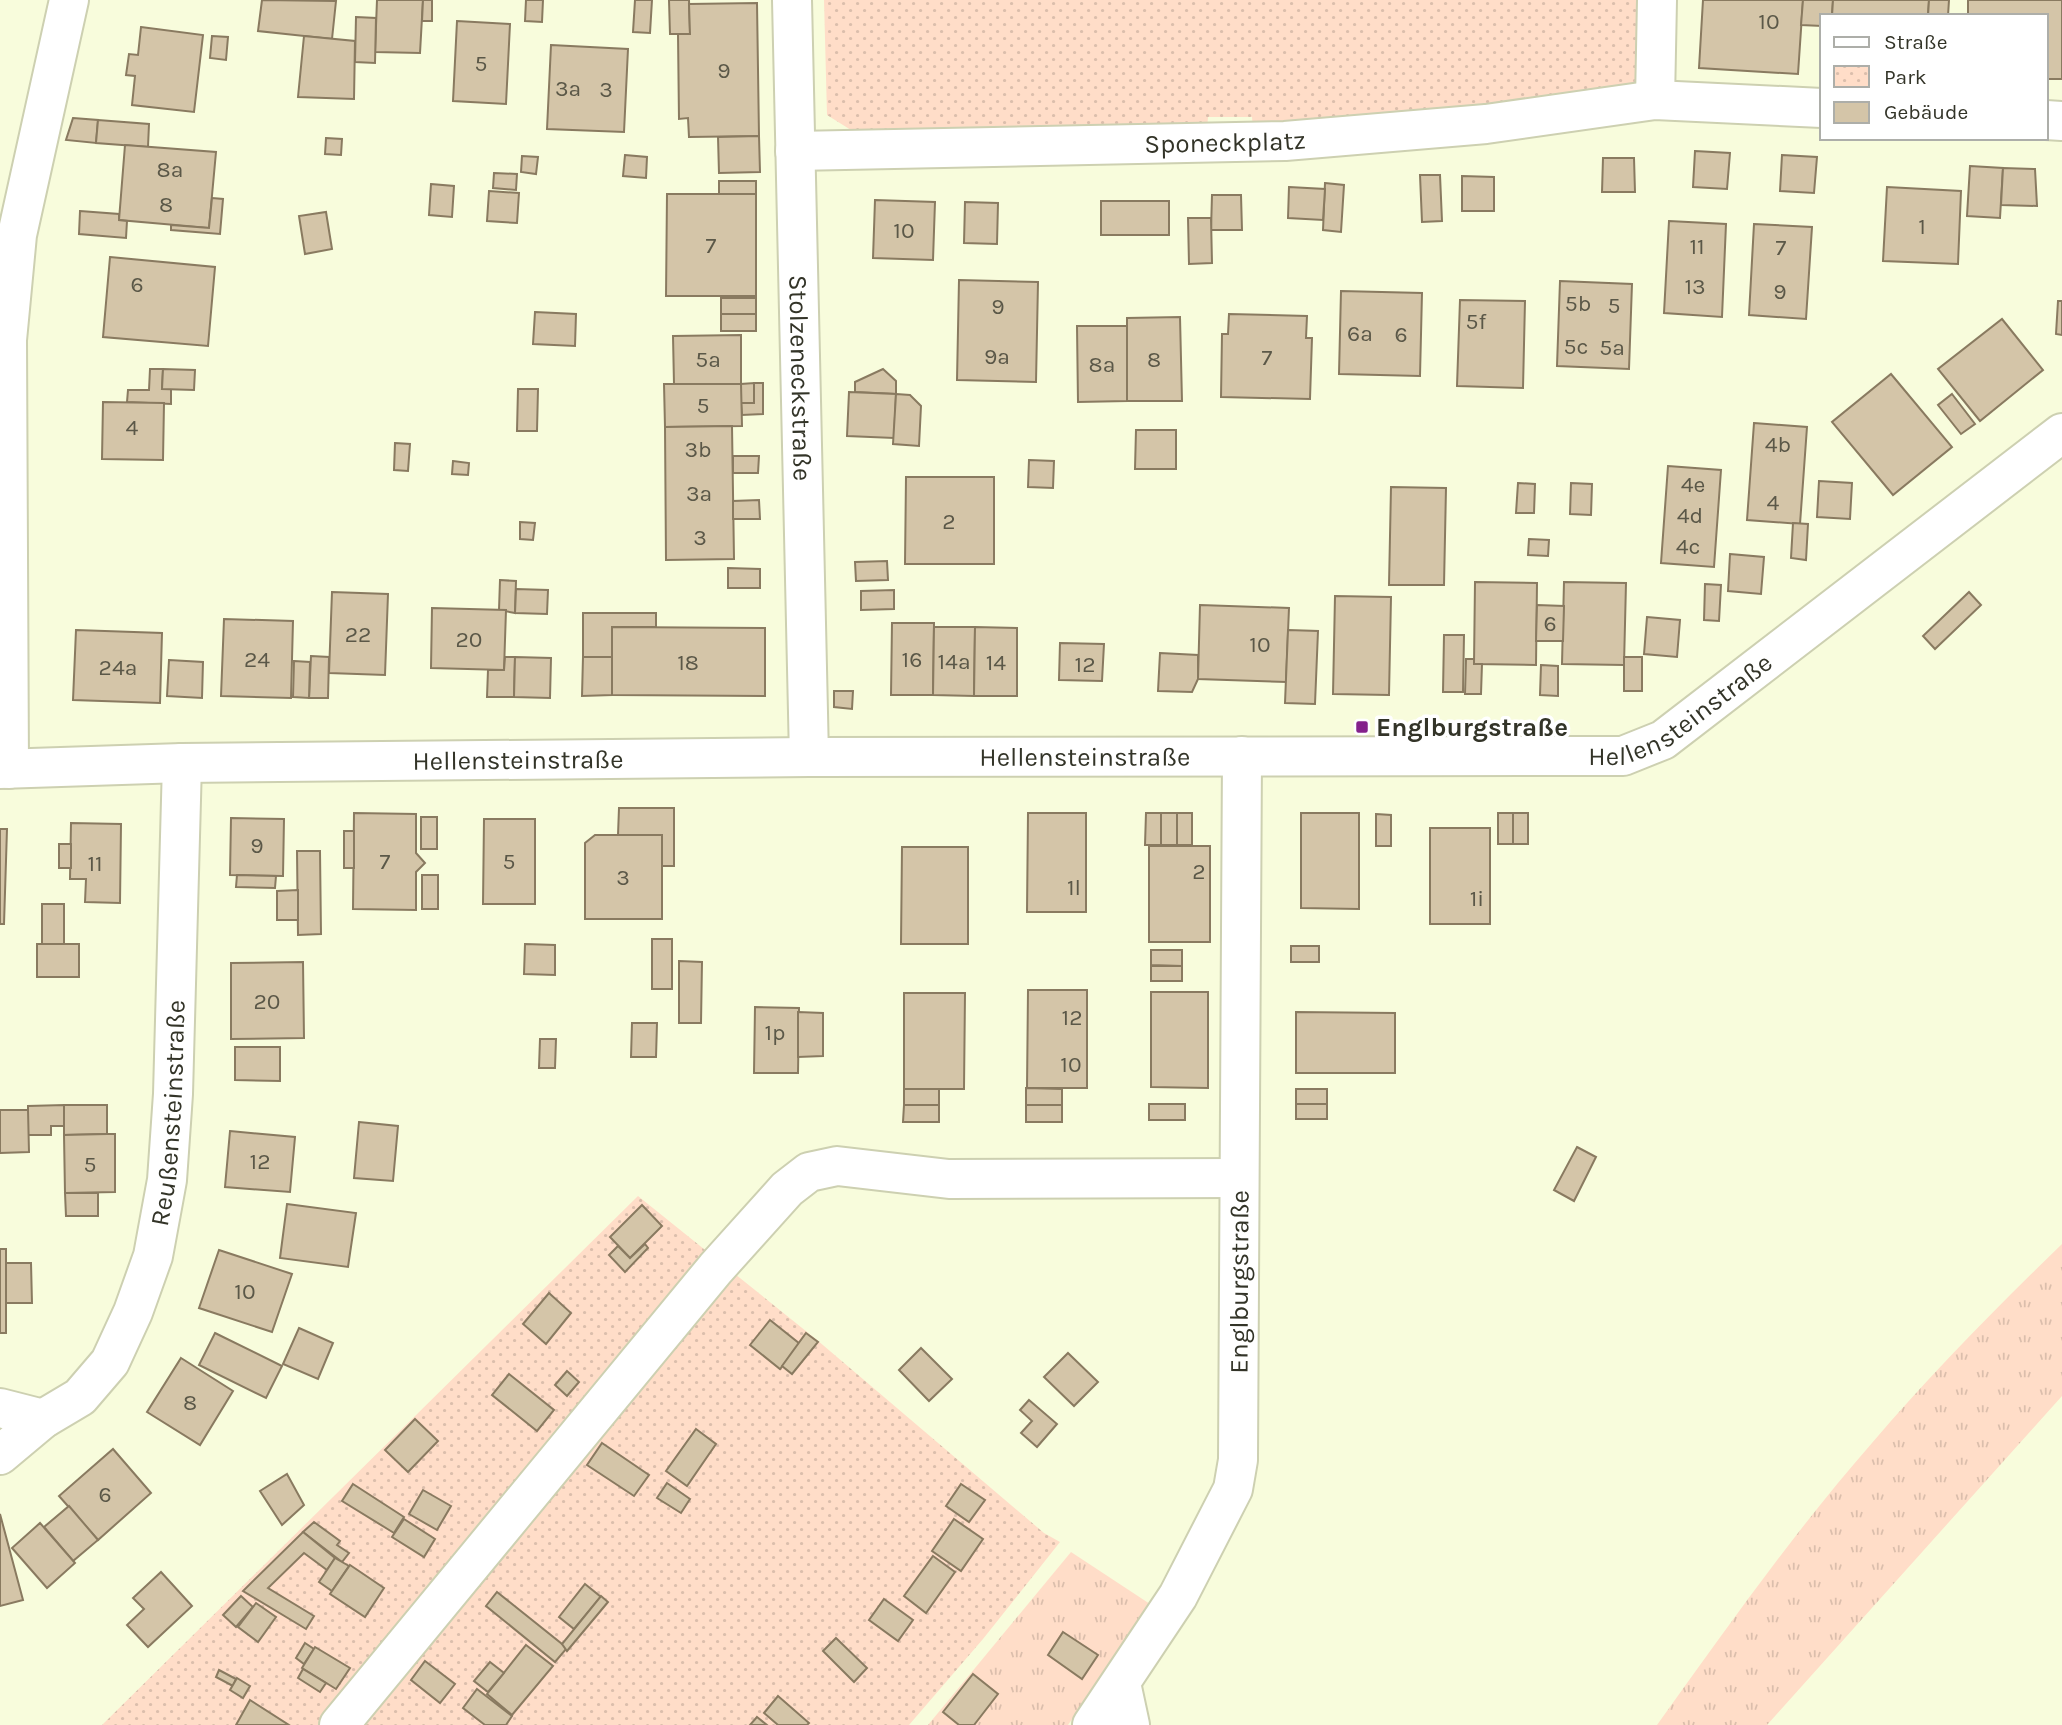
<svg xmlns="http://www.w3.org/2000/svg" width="2062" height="1725" viewBox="0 0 2062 1725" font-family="Karla,sans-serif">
<defs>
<pattern id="grass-tufts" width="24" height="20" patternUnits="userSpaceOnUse" patternTransform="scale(1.75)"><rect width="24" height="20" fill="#ffddc8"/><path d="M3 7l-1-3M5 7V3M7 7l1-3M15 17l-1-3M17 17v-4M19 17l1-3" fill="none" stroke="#dbbeac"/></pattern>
<pattern id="park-dots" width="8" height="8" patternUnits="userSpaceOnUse" patternTransform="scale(1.75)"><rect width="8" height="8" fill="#ffddc8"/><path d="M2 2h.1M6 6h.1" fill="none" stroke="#dbbeac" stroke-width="1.8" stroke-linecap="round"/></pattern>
</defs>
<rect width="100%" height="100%" fill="#f8fcdc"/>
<g fill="url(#grass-tufts)">
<path d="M2062,1244v152l-295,329h-110c69,-96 137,-193 215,-282 60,-70 124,-135 190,-199z"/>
<polygon points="1071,1552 1150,1604 1068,1725 928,1725"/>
</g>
<g fill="url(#park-dots)">
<polygon points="824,0 1648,0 1644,90 1253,129 1252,117 1208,117 1207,129 864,133 851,130 827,115"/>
<polygon points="638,1196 817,1340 1044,1533 1060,1542 983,1639 909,1725 102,1725"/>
</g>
<g fill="#d4c5a8" stroke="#897a60" stroke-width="2">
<polygon points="262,0 336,1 332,39 258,31"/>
<polygon points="377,0 423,0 420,53 375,52"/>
<polygon points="423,0 432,0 432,21 422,21"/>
<polygon points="526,0 543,0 542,22 525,21"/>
<polygon points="635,0 652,0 650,33 633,32"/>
<polygon points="669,0 689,0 690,34 670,34"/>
<polygon points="1703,0 1803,0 1798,74 1699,68"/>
<polygon points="1803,0 1833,0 1832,16 1822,16 1822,26 1801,25"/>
<polygon points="1833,0 1929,0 1928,16 1832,16"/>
<polygon points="1929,0 1949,0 1948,16 1928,16"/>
<polygon points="1968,0 2062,0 2062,79 2046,79 2046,16 1968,16"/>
<polygon points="757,3 759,136 689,137 688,118 679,119 678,34 690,34 689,4"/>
<polygon points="356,17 376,18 375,63 355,62"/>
<polygon points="457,21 510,24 506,104 453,101"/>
<polygon points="141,27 203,35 194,112 132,105 135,76 126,75 129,54 138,55"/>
<polygon points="212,36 228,37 226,60 210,58"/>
<polygon points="304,36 355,41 354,99 298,97"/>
<polygon points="551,45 628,49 624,132 547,129"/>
<polygon points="73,118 98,120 96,143 66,140"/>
<polygon points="98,120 149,124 148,147 96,143"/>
<polygon points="759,136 760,172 719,173 718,137"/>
<polygon points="326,138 342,139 341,155 325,154"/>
<polygon points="125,145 216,152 209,228 119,220"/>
<polygon points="1695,151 1730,153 1727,189 1693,187"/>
<polygon points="625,155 647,157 646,178 623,176"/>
<polygon points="1782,155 1817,157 1814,193 1780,191"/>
<polygon points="522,156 538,157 536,174 521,172"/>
<polygon points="1603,158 1634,158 1635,192 1602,192"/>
<polygon points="1970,166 2003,168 2000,218 1967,216"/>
<polygon points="2003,168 2035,169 2037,206 2001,205"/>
<polygon points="494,173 517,174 516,190 493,188"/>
<polygon points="1420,175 1440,175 1442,221 1422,222"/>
<polygon points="1462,176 1494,177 1494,211 1462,211"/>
<rect x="719" y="181" width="37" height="13"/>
<polygon points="1325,183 1344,185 1341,232 1323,230"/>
<polygon points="431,184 454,186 452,217 429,215"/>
<polygon points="1289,187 1325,189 1323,220 1288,218"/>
<polygon points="1887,187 1961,191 1958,264 1883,261"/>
<polygon points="489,191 519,193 517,223 487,221"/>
<polygon points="667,194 756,194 756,296 666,296"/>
<polygon points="1212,195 1241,195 1242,230 1211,230"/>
<polygon points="212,198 223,199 220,234 171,230 171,225 209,228"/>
<polygon points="875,200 935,202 933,260 873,258"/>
<rect x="1101" y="201" width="68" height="34"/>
<polygon points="965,202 998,203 997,244 964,243"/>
<polygon points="80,211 119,214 119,220 127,221 126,238 79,234"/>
<polygon points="326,212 332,249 305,254 299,216"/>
<polygon points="1188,218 1211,218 1212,263 1189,264"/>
<polygon points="1669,221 1726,224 1722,317 1664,313"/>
<polygon points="1754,224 1812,227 1806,319 1749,315"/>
<polygon points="110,257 215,267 208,346 103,337"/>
<polygon points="959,280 1038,282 1036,382 957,380"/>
<polygon points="1560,281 1632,284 1629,369 1557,366"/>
<polygon points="1341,291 1422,293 1420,376 1339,374"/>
<rect x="721" y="298" width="35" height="16"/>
<polygon points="1460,300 1525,301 1523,388 1457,386"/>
<polygon points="2058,301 2062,301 2062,335 2056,334"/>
<polygon points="535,312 576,314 575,346 533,344"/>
<rect x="721" y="314" width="35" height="17"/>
<polygon points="1229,314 1307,316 1306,338 1312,338 1310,399 1221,397 1222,334 1228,334"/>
<polygon points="1180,317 1182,401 1127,401 1127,318"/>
<polygon points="2002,319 2043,370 1980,421 1938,369"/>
<polygon points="1077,326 1127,326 1127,401 1078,402"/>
<polygon points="741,335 741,384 674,384 673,336"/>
<polygon points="150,369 163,369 162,389 171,389 171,404 127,402 128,390 149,390"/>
<polygon points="163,369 195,370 194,390 162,389"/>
<polygon points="883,369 896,381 896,394 855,392 855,382"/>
<polygon points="1891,374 1952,447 1893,495 1832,422"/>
<polygon points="754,383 754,403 741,403 741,384"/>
<polygon points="754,383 763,383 763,414 742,415 741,403 754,403"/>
<polygon points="664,384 741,384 742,426 665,427"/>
<polygon points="518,389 538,389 537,431 517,431"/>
<polygon points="849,392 896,394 894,438 847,436"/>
<polygon points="896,394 910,395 921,406 919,446 893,444"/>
<polygon points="1952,394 1975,424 1961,434 1938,405"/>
<polygon points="103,402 164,403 163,460 102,459"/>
<polygon points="1754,423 1807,427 1800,524 1747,520"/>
<polygon points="732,426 734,559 666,560 665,427"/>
<polygon points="1136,430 1176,430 1176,469 1135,469"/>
<polygon points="395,443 410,444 408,471 394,470"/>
<polygon points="733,456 759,456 758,473 733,473"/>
<polygon points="1029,460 1054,461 1053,488 1028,487"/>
<polygon points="453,461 469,463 468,475 452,474"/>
<polygon points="1668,466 1721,470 1714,567 1661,563"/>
<polygon points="906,477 994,477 994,564 905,564"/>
<polygon points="1819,481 1852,483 1850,519 1817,517"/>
<polygon points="1518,483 1535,484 1534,513 1516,513"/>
<polygon points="1571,483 1592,484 1591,515 1570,514"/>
<polygon points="1391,487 1446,488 1444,585 1389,585"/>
<polygon points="759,500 760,519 733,519 733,501"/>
<polygon points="520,522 535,523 533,540 520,539"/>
<polygon points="1793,523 1808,524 1806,560 1791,558"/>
<polygon points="1529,539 1549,540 1548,556 1528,555"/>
<polygon points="1730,554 1764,557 1761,594 1728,591"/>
<polygon points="887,561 888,580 856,581 855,562"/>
<polygon points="728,568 760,569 760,588 728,588"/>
<polygon points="500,580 516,581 515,613 499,610"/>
<polygon points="1475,582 1537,583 1536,665 1474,664"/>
<polygon points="1564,582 1626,583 1624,665 1562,664"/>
<polygon points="1705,584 1721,585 1719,621 1704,620"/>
<polygon points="516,589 548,590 547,614 515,613"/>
<polygon points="894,590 894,609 861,610 861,591"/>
<polygon points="332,592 388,594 385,675 329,673"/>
<polygon points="1969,592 1981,605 1935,649 1923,636"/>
<polygon points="1335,596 1391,597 1389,695 1333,694"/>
<polygon points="1200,605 1289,608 1286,682 1198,679"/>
<polygon points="1537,605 1564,606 1563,641 1536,641"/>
<polygon points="432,608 506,610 504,670 431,668"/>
<polygon points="583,613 656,613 656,627 612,627 612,657 583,657"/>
<polygon points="1647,617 1680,620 1677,657 1644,654"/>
<polygon points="224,619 293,621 291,698 221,696"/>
<polygon points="892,623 934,623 933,695 891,695"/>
<polygon points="612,627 765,628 765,696 612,695"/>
<polygon points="934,627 975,627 974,696 933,695"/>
<polygon points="975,627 1017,628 1017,696 974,696"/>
<polygon points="76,630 162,633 160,703 73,700"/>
<polygon points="1288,630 1318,631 1315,704 1285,703"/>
<polygon points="1444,635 1464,635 1463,692 1443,692"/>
<polygon points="1060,643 1104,644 1102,681 1059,680"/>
<polygon points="1160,653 1198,655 1198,679 1192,692 1158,691"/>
<polygon points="311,656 329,657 328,698 309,698"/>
<polygon points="505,657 515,657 514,697 487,697 488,670 504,670"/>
<polygon points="515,657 551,658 550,698 514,697"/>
<polygon points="583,657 612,657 612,695 582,696"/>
<rect x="1624" y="657" width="18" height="34"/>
<polygon points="1466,659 1474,659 1474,664 1482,664 1481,694 1465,694"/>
<polygon points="169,660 203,662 202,698 167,696"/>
<polygon points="294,661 310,662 309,698 293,697"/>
<polygon points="1541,665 1558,666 1558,696 1540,695"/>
<polygon points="834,691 853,691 852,709 834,707"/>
<polygon points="619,808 674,808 674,866 662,866 662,835 618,835"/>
<polygon points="354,813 416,814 416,853 425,863 416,872 416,910 353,909"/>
<polygon points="1028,813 1086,813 1086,912 1027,912"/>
<polygon points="1146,813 1161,813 1161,845 1145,845"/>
<rect x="1161" y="813" width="16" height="32"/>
<rect x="1177" y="813" width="15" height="32"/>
<polygon points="1301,813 1359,813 1359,909 1301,908"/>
<rect x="1498" y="813" width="15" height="31"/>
<rect x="1513" y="813" width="15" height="31"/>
<polygon points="1376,814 1391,815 1391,846 1376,846"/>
<rect x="421" y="817" width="16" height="32"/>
<polygon points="231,818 284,819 283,876 230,875"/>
<polygon points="484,819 535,819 535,904 483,904"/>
<polygon points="71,823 121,824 120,903 85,902 86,879 70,879"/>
<rect x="1430" y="828" width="60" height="96"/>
<polygon points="0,829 7,829 4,924 0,924"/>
<rect x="344" y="831" width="10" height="37"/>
<polygon points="595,835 662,835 662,919 585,919 585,843"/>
<rect x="59" y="844" width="12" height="24"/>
<rect x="1149" y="846" width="61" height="96"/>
<polygon points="902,847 968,847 968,944 901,944"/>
<polygon points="297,851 320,851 321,934 298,935"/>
<polygon points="237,875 276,876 275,888 236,887"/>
<rect x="422" y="875" width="16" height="34"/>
<polygon points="298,890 298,920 277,920 277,891"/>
<rect x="42" y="904" width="22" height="40"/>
<rect x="652" y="939" width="20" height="50"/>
<rect x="37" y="944" width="42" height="33"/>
<polygon points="525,944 555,945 555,975 524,974"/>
<rect x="1291" y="946" width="28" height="16"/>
<polygon points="1151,950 1182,950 1182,966 1151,965"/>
<polygon points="679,961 702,962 701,1023 679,1023"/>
<polygon points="303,962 304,1038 231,1039 231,963"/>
<rect x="1151" y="966" width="31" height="15"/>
<polygon points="1028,990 1087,990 1087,1088 1027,1088"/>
<polygon points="1151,992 1208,992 1208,1088 1151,1087"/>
<polygon points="904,993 965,993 964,1089 904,1089"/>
<polygon points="755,1007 799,1008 798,1073 754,1073"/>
<polygon points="798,1012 823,1013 823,1056 798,1057"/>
<polygon points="1296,1012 1395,1013 1395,1073 1296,1073"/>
<polygon points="632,1023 657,1023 656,1057 631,1057"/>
<polygon points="540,1039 556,1039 555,1068 539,1068"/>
<polygon points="235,1047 280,1047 280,1081 235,1080"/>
<polygon points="1026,1088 1062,1089 1062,1105 1026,1105"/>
<rect x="904" y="1089" width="35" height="16"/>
<rect x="1296" y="1089" width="31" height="15"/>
<rect x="1149" y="1104" width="36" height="16"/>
<rect x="1296" y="1104" width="31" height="15"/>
<polygon points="64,1105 107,1105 107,1134 64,1135"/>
<polygon points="64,1105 64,1126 51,1126 51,1135 28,1135 28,1106"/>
<polygon points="904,1105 939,1105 939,1122 903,1122"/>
<rect x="1026" y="1105" width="36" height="17"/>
<polygon points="0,1110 28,1110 29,1152 0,1153"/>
<polygon points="359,1122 398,1126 393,1181 354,1178"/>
<polygon points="230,1131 295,1137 290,1192 225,1187"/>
<polygon points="107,1134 115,1134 115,1192 65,1193 64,1135"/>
<polygon points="1577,1147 1596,1157 1574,1201 1554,1190"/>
<polygon points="65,1193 98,1193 98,1216 66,1216"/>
<polygon points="287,1204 356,1213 348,1267 280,1258"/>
<polygon points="642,1205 662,1226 630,1258 610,1237"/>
<polygon points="645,1244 648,1248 625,1272 609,1255 618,1246 630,1258"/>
<rect x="0" y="1249" width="6" height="84"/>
<polygon points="219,1250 292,1274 272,1332 199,1308"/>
<polygon points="6,1263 31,1263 32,1303 6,1303"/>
<polygon points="549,1293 571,1313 546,1344 523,1324"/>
<polygon points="770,1320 800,1344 780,1369 750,1345"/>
<polygon points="299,1328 333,1343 318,1379 283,1364"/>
<polygon points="215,1333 282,1366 266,1398 199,1365"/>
<polygon points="806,1333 818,1342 792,1374 782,1366"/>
<polygon points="921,1348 952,1379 929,1401 899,1370"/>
<polygon points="1068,1353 1098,1382 1074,1406 1044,1377"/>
<polygon points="181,1358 233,1391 200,1445 147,1412"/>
<polygon points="567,1371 579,1382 567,1396 555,1385"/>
<polygon points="509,1374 554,1410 537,1431 492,1395"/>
<polygon points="1029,1400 1057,1424 1037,1447 1021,1433 1032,1421 1020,1410"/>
<polygon points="415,1419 438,1441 408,1472 385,1450"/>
<polygon points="696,1429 716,1444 687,1486 666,1471"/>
<polygon points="602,1443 649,1475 634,1496 587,1465"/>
<polygon points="113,1449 151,1493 98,1540 59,1496"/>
<polygon points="287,1474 304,1505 282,1525 260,1491"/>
<polygon points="667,1483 690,1499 681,1513 657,1498"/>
<polygon points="353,1484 404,1517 394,1533 342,1501"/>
<polygon points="961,1484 985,1500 969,1522 946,1506"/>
<polygon points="423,1490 451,1506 437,1530 409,1514"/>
<polygon points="69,1506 98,1540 73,1561 44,1527"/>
<polygon points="0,1514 23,1600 0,1606"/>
<polygon points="404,1519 435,1539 424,1557 392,1537"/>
<polygon points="954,1519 983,1539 961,1571 932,1551"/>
<polygon points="314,1522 340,1541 337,1545 349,1553 342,1562 303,1532"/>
<polygon points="40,1523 75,1563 47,1588 12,1548"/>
<polygon points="303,1532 335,1558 327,1570 304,1553 268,1588 314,1616 306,1629 243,1591"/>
<polygon points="933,1556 955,1572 926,1613 904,1596"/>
<polygon points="335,1558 349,1566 332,1591 319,1582"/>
<polygon points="350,1565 384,1588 365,1617 330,1594"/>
<polygon points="161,1572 192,1606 148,1647 127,1625 144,1609 133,1598"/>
<polygon points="585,1584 601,1597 574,1629 559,1617"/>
<polygon points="497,1592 567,1648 555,1662 486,1606"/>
<polygon points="241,1596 253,1607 236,1627 223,1615"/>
<polygon points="601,1596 608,1602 567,1651 562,1644"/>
<polygon points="884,1599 913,1620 898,1641 869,1620"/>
<polygon points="256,1603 276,1617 258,1642 238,1627"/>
<polygon points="1063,1632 1098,1655 1082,1679 1048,1655"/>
<polygon points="836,1638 867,1668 854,1682 823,1651"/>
<polygon points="305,1643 314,1649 304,1664 296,1658"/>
<polygon points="526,1645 553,1666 512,1715 487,1694"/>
<polygon points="315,1647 350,1668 336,1689 302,1668"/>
<polygon points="425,1661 455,1684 440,1703 411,1680"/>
<polygon points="490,1662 504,1673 488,1692 474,1681"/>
<polygon points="303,1669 326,1683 320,1692 298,1678"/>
<polygon points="219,1670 236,1679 233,1686 216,1677"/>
<polygon points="973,1674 998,1694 974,1725 959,1725 943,1712"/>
<polygon points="237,1678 250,1686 243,1698 230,1690"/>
<polygon points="477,1689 512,1716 506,1725 485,1725 463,1708"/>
<polygon points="778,1696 809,1723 807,1725 778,1725 764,1713"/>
<polygon points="250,1700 289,1725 236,1725"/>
<polygon points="757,1717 767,1725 750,1725"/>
</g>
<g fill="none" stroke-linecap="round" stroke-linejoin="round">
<g stroke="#cdd0b1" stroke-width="42">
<g id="minor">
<path id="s1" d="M792,0l17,757"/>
<polyline points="1655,100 1657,0"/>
<polyline points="2046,120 2062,121"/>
<path id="s2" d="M795,151l490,-10 201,-17 169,-24 167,8"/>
<path id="s3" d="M0,769l182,-6 627,-6 814,-1 40,-16 399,-307"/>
<polyline points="9,769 7,340 17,235 69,0"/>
<polyline points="0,1408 43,1419"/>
<path id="s4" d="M0,1455l43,-36 37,-22 30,-35 23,-50 20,-56 14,-76 6,-86 9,-331"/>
<polyline points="1121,1683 1130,1725"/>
<polyline points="339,1725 716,1268 787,1189 809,1172 837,1166 949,1179 1238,1178"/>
<path id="s5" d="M1092,1725l86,-129 55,-107 5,-29 4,-704"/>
</g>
</g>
<use href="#minor" stroke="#fff" stroke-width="38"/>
</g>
<rect fill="#84218b" stroke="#fff" stroke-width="2.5" x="1355" y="720" width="14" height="14" rx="3.5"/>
<g text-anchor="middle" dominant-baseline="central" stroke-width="7" stroke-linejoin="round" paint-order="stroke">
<g font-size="23" fill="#5b5848">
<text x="1769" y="21">10</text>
<text x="481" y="63">5</text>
<text x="724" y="70">9</text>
<text x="568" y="88">3a</text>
<text x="606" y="89">3</text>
<text x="170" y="169">8a</text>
<text x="166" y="204">8</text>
<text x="1922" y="226">1</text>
<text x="904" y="230">10</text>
<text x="711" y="245">7</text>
<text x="1697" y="246">11</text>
<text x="1781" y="247">7</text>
<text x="137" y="284">6</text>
<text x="1695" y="286">13</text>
<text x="1780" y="291">9</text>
<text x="1578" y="303">5b</text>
<text x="1614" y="305">5</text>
<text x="998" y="306">9</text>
<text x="1476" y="321">5f</text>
<text x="1360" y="333">6a</text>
<text x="1401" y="334">6</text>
<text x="1576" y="346">5c</text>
<text x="1612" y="347">5a</text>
<text x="997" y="356">9a</text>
<text x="1267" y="357">7</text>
<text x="708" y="359">5a</text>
<text x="1154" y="359">8</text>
<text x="1102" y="364">8a</text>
<text x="703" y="405">5</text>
<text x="132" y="427">4</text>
<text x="1778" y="444">4b</text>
<text x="698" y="449">3b</text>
<text x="1693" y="484">4e</text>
<text x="699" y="493">3a</text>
<text x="1773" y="502">4</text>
<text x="1690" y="515">4d</text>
<text x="949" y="521">2</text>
<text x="700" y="537">3</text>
<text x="1688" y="546">4c</text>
<text x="1550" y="623">6</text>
<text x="358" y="634">22</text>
<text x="469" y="639">20</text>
<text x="1260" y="644">10</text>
<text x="257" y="659">24</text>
<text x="912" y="659">16</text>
<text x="954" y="661">14a</text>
<text x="688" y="662">18</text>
<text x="996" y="662">14</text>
<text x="1085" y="664">12</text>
<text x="118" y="667">24a</text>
<text x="257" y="845">9</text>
<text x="385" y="861">7</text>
<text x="509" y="861">5</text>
<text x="95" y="863">11</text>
<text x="1199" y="871">2</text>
<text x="623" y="877">3</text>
<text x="1074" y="887">1l</text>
<text x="1477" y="898">1i</text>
<text x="267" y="1001">20</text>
<text x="1072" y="1017">12</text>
<text x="775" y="1032">1p</text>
<text x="1071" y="1064">10</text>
<text x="260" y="1161">12</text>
<text x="90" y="1164">5</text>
<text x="245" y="1291">10</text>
<text x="190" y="1402">8</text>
<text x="105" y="1494">6</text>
</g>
<g font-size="26" fill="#333428" stroke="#fff">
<text stroke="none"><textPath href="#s2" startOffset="430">Sponeckplatz</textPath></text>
<text stroke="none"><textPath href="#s1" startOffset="378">Stolzeneckstraße</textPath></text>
<text stroke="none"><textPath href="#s3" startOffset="1694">Hellensteinstraße</textPath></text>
<text stroke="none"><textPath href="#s3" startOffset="1085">Hellensteinstraße</textPath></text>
<text stroke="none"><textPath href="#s3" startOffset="518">Hellensteinstraße</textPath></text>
<text stroke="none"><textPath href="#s4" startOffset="404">Reußensteinstraße</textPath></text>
<text stroke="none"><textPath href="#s5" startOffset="483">Englburgstraße</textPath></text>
</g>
<g font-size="26" font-weight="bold" fill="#333428" stroke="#fff" text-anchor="start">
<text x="1376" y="727">Englburgstraße</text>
</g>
</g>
<rect x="1820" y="14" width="228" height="126" fill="#ffffff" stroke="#adaea9" stroke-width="2"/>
<rect x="1834" y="37" width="35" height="10" fill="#ffffff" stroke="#adaea9" stroke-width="2"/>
<text x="1884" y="49" font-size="21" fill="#333428">Straße</text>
<rect x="1834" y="66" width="35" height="21" fill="url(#park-dots)" stroke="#adaea9" stroke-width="2"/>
<text x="1884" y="84" font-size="21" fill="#333428">Park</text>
<rect x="1834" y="102" width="35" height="21" fill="#d4c5a8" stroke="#adaea9" stroke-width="2"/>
<text x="1884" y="119" font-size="21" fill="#333428">Gebäude</text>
</svg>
